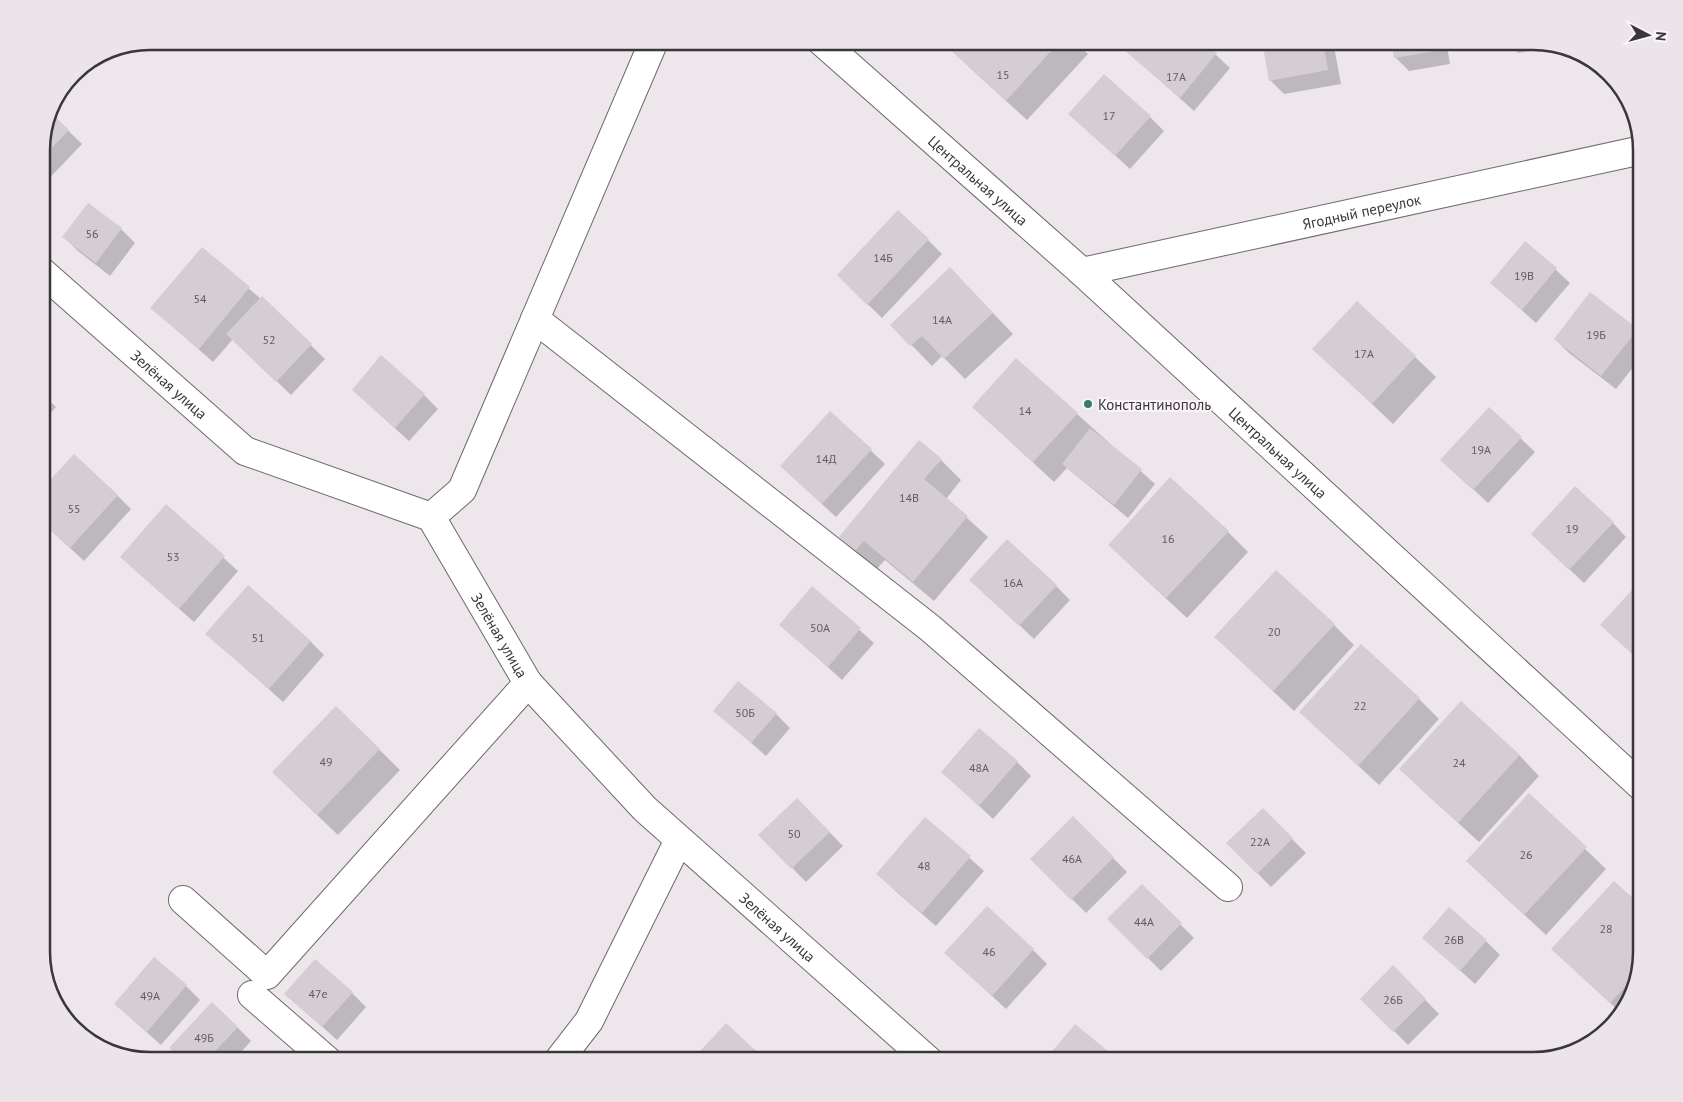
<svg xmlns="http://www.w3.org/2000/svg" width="1683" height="1102" viewBox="0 0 1683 1102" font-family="'PT Sans',sans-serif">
<rect width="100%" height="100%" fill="#ede7ec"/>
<g fill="#0003">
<polygon points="954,41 1075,41 1088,54 1027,120 969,67"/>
<polygon points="1201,41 1230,68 1194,111 1125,49"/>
<polygon points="1263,41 1333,41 1341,84 1284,94 1270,80"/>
<polygon points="1393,41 1446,41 1450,64 1409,71 1395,57"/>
<polygon points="1506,41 1533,41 1552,47 1518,53"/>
<polygon points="49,112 82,144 41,187 41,143"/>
<polygon points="1150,117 1164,131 1130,169 1084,127"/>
<polygon points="89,204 121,229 135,243 110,276 78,251 64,237"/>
<polygon points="928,240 942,254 882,318 852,289"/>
<polygon points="1526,242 1570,283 1536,323 1491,283"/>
<polygon points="202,248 261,299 262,298 325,359 291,395 233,339 213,362 152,308"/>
<polygon points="971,290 1013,334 965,379 942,356 932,366 892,325"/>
<polygon points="1637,330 1642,335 1642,356 1616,389 1569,353 1555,339"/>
<polygon points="1314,349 1415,357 1436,377 1393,424"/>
<polygon points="41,393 56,407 41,424"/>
<polygon points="424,395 438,409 409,441 367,403"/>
<polygon points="973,407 1077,414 1155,484 1128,518 1067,468 1054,482"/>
<polygon points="1489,408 1535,452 1488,503 1456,473"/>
<polygon points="831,413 885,464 836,517 796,480"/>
<polygon points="941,460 961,480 946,499 988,537 934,601 885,560 876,570 840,537"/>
<polygon points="118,496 131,509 84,561 41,521"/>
<polygon points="166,506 238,571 194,622 135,570"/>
<polygon points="1613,523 1626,537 1584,583 1547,548"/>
<polygon points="1228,532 1248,552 1187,618 1130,565"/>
<polygon points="1056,586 1070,600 1034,639 985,593"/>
<polygon points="812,588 874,643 842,680 781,625"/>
<polygon points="1642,601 1642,663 1616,638"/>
<polygon points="1334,625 1354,645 1294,711 1216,637"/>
<polygon points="207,634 310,641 324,655 283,702"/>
<polygon points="1419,699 1439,719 1379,785 1322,732"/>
<polygon points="336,707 400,770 338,835 294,793"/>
<polygon points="715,711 776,714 790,728 766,756"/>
<polygon points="1519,755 1539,776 1479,842 1421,789"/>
<polygon points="1017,762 1031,776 993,819 943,772"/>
<polygon points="1529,795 1606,869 1546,935 1488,881"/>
<polygon points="797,799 843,846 806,882 760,835"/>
<polygon points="1263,810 1306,853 1271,887 1228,843"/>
<polygon points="1073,818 1127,872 1086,913 1032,859"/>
<polygon points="926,819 984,871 936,926 892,888"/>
<polygon points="1142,886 1194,938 1161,971 1109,919"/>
<polygon points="1424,938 1486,941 1500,955 1475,984"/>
<polygon points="1033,950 1047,964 1006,1009 946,953"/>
<polygon points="1642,952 1622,1014 1574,969"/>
<polygon points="1393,967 1439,1014 1408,1045 1362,999"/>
<polygon points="186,986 200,1000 161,1045 115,1004"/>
<polygon points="352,993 366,1007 337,1040 286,994"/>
<polygon points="237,1027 251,1041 233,1061 184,1061"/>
</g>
<g fill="#d4cdd3">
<polygon points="952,41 1060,41 1006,101 947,47"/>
<polygon points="1130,41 1203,41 1217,53 1180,98 1123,49"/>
<polygon points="1262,41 1323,41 1328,70 1269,81"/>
<polygon points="1391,41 1435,41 1437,51 1394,58"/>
<polygon points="1104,74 1151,116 1115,156 1068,114"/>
<polygon points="49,111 69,130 41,159 41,143"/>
<polygon points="88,203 122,228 96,263 62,237"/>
<polygon points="898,210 929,239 867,305 837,275"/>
<polygon points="1525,241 1557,268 1522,310 1490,283"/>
<polygon points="202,247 250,287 199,349 150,308"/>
<polygon points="950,267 993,313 944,359 922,336 910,346 890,325"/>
<polygon points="1590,292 1638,329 1601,376 1554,339"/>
<polygon points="262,296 312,344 276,382 226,334"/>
<polygon points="1357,301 1416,356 1372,404 1312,349"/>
<polygon points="381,355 425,394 395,428 352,390"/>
<polygon points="1016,358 1078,413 1033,462 972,407"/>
<polygon points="1489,407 1522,437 1473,490 1440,460"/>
<polygon points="830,411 872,449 822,504 780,466"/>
<polygon points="1090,428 1142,469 1114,505 1062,464"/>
<polygon points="919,440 942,459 924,479 968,516 913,582 864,541 855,551 839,537"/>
<polygon points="74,454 118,495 70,548 41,522 41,490"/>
<polygon points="1170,477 1229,531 1166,598 1108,545"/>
<polygon points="1575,486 1614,522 1569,570 1531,534"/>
<polygon points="166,504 225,556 179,609 120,557"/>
<polygon points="1007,539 1057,585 1019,626 969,580"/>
<polygon points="1276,570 1335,624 1273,691 1214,637"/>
<polygon points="248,585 311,641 269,689 205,634"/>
<polygon points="812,586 861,628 828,667 779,625"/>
<polygon points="1632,590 1642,599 1642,640 1630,652 1600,625"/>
<polygon points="1361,644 1420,698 1358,766 1299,712"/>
<polygon points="738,681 777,713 751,743 713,711"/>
<polygon points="1461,701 1520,755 1458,823 1399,769"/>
<polygon points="336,706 380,749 317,815 272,772"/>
<polygon points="979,728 1018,761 979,806 941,772"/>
<polygon points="1529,793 1587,847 1524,915 1466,861"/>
<polygon points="797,798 830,832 791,869 758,835"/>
<polygon points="1263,808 1293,838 1257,874 1226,843"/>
<polygon points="1073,816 1114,857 1071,900 1030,859"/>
<polygon points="925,817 971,856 922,913 876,874"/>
<polygon points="1614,881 1642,906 1642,952 1635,976 1610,1003 1551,949"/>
<polygon points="1142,884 1182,923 1147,959 1107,919"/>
<polygon points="987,906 1034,949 992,996 944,953"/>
<polygon points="1449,907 1487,940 1460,971 1422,938"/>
<polygon points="154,957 187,985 147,1032 114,1004"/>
<polygon points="315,959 353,992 322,1027 284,994"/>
<polygon points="1393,965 1426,999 1393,1032 1360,999"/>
<polygon points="212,1002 238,1027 206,1061 183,1061 169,1048"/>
<polygon points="726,1023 767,1061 691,1061"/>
<polygon points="1075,1024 1114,1056 1110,1061 1044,1061"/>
</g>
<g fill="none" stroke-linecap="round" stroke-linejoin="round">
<g stroke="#6e696d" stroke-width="30">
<g id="minor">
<path id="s1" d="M821,41l261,231 560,515"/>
<path id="s2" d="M41,271l204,180 186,66 97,166 117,126 284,252"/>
<path id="s3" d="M1082,272l560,-122"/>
<polyline points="535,319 930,628 1228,887"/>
<polyline points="431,517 462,490 654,41"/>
<polyline points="183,900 267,975 528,683"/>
<polyline points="252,995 328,1061"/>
<polyline points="558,1061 589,1021 679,840"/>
</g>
</g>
<use href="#minor" stroke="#fff" stroke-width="28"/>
</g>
<circle fill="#377c72" stroke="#fbf4f9" stroke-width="2" cx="1088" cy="404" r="5"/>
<g text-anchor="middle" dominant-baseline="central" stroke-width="4" stroke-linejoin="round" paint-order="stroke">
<g font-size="12" fill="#605c60">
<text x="1003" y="74">15</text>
<text x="1176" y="76">17А</text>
<text x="1109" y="115">17</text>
<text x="92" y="233">56</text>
<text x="883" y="257">14Б</text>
<text x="1524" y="275">19В</text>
<text x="200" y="298">54</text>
<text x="942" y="319">14А</text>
<text x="1596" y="334">19Б</text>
<text x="269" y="339">52</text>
<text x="1364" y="353">17А</text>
<text x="1025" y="410">14</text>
<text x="1481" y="449">19А</text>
<text x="826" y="458">14Д</text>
<text x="909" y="497">14В</text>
<text x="74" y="508">55</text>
<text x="1572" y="528">19</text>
<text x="1168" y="538">16</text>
<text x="173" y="556">53</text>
<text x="1013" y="582">16А</text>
<text x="820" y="627">50А</text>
<text x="1274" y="631">20</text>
<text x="258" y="637">51</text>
<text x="1360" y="705">22</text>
<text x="745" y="712">50Б</text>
<text x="326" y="761">49</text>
<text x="1459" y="762">24</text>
<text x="979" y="767">48А</text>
<text x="794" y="833">50</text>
<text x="1260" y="841">22А</text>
<text x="1526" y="854">26</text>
<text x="1072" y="858">46А</text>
<text x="924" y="865">48</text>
<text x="1144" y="921">44А</text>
<text x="1606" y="928">28</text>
<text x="1454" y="939">26В</text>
<text x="989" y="951">46</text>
<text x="318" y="993">47е</text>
<text x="150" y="995">49А</text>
<text x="1393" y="999">26Б</text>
<text x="204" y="1037">49Б</text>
</g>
<g font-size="15" fill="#393739" stroke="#fbf4f9">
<text stroke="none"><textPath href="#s1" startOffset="210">Центральная улица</textPath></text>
<text stroke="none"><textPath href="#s3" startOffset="286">Ягодный переулок</textPath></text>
<text stroke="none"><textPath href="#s2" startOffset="171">Зелёная улица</textPath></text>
<text stroke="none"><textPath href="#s1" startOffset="615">Центральная улица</textPath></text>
<text stroke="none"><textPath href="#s2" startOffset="606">Зелёная улица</textPath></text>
<text stroke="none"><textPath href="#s2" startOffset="1011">Зелёная улица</textPath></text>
</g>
<g font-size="15" fill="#393739" stroke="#fbf4f9" text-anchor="start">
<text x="1098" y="404">Константинополь</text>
</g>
</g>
<path d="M0 0H1683V1102H0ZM150 50H1533A100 100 0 0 1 1633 150V952A100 100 0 0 1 1533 1052H150A100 100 0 0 1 50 952V150A100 100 0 0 1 150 50Z" fill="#ebe5ea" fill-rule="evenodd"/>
<path fill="none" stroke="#393739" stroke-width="2.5" d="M150 50H1533A100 100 0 0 1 1633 150V952A100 100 0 0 1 1533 1052H150A100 100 0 0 1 50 952V150A100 100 0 0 1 150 50Z"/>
<g transform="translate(1648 35) rotate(96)" stroke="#fbf4f9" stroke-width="4" paint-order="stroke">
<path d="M0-4L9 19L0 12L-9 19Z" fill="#393739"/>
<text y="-8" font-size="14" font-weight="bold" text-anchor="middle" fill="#393739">N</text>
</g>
</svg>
